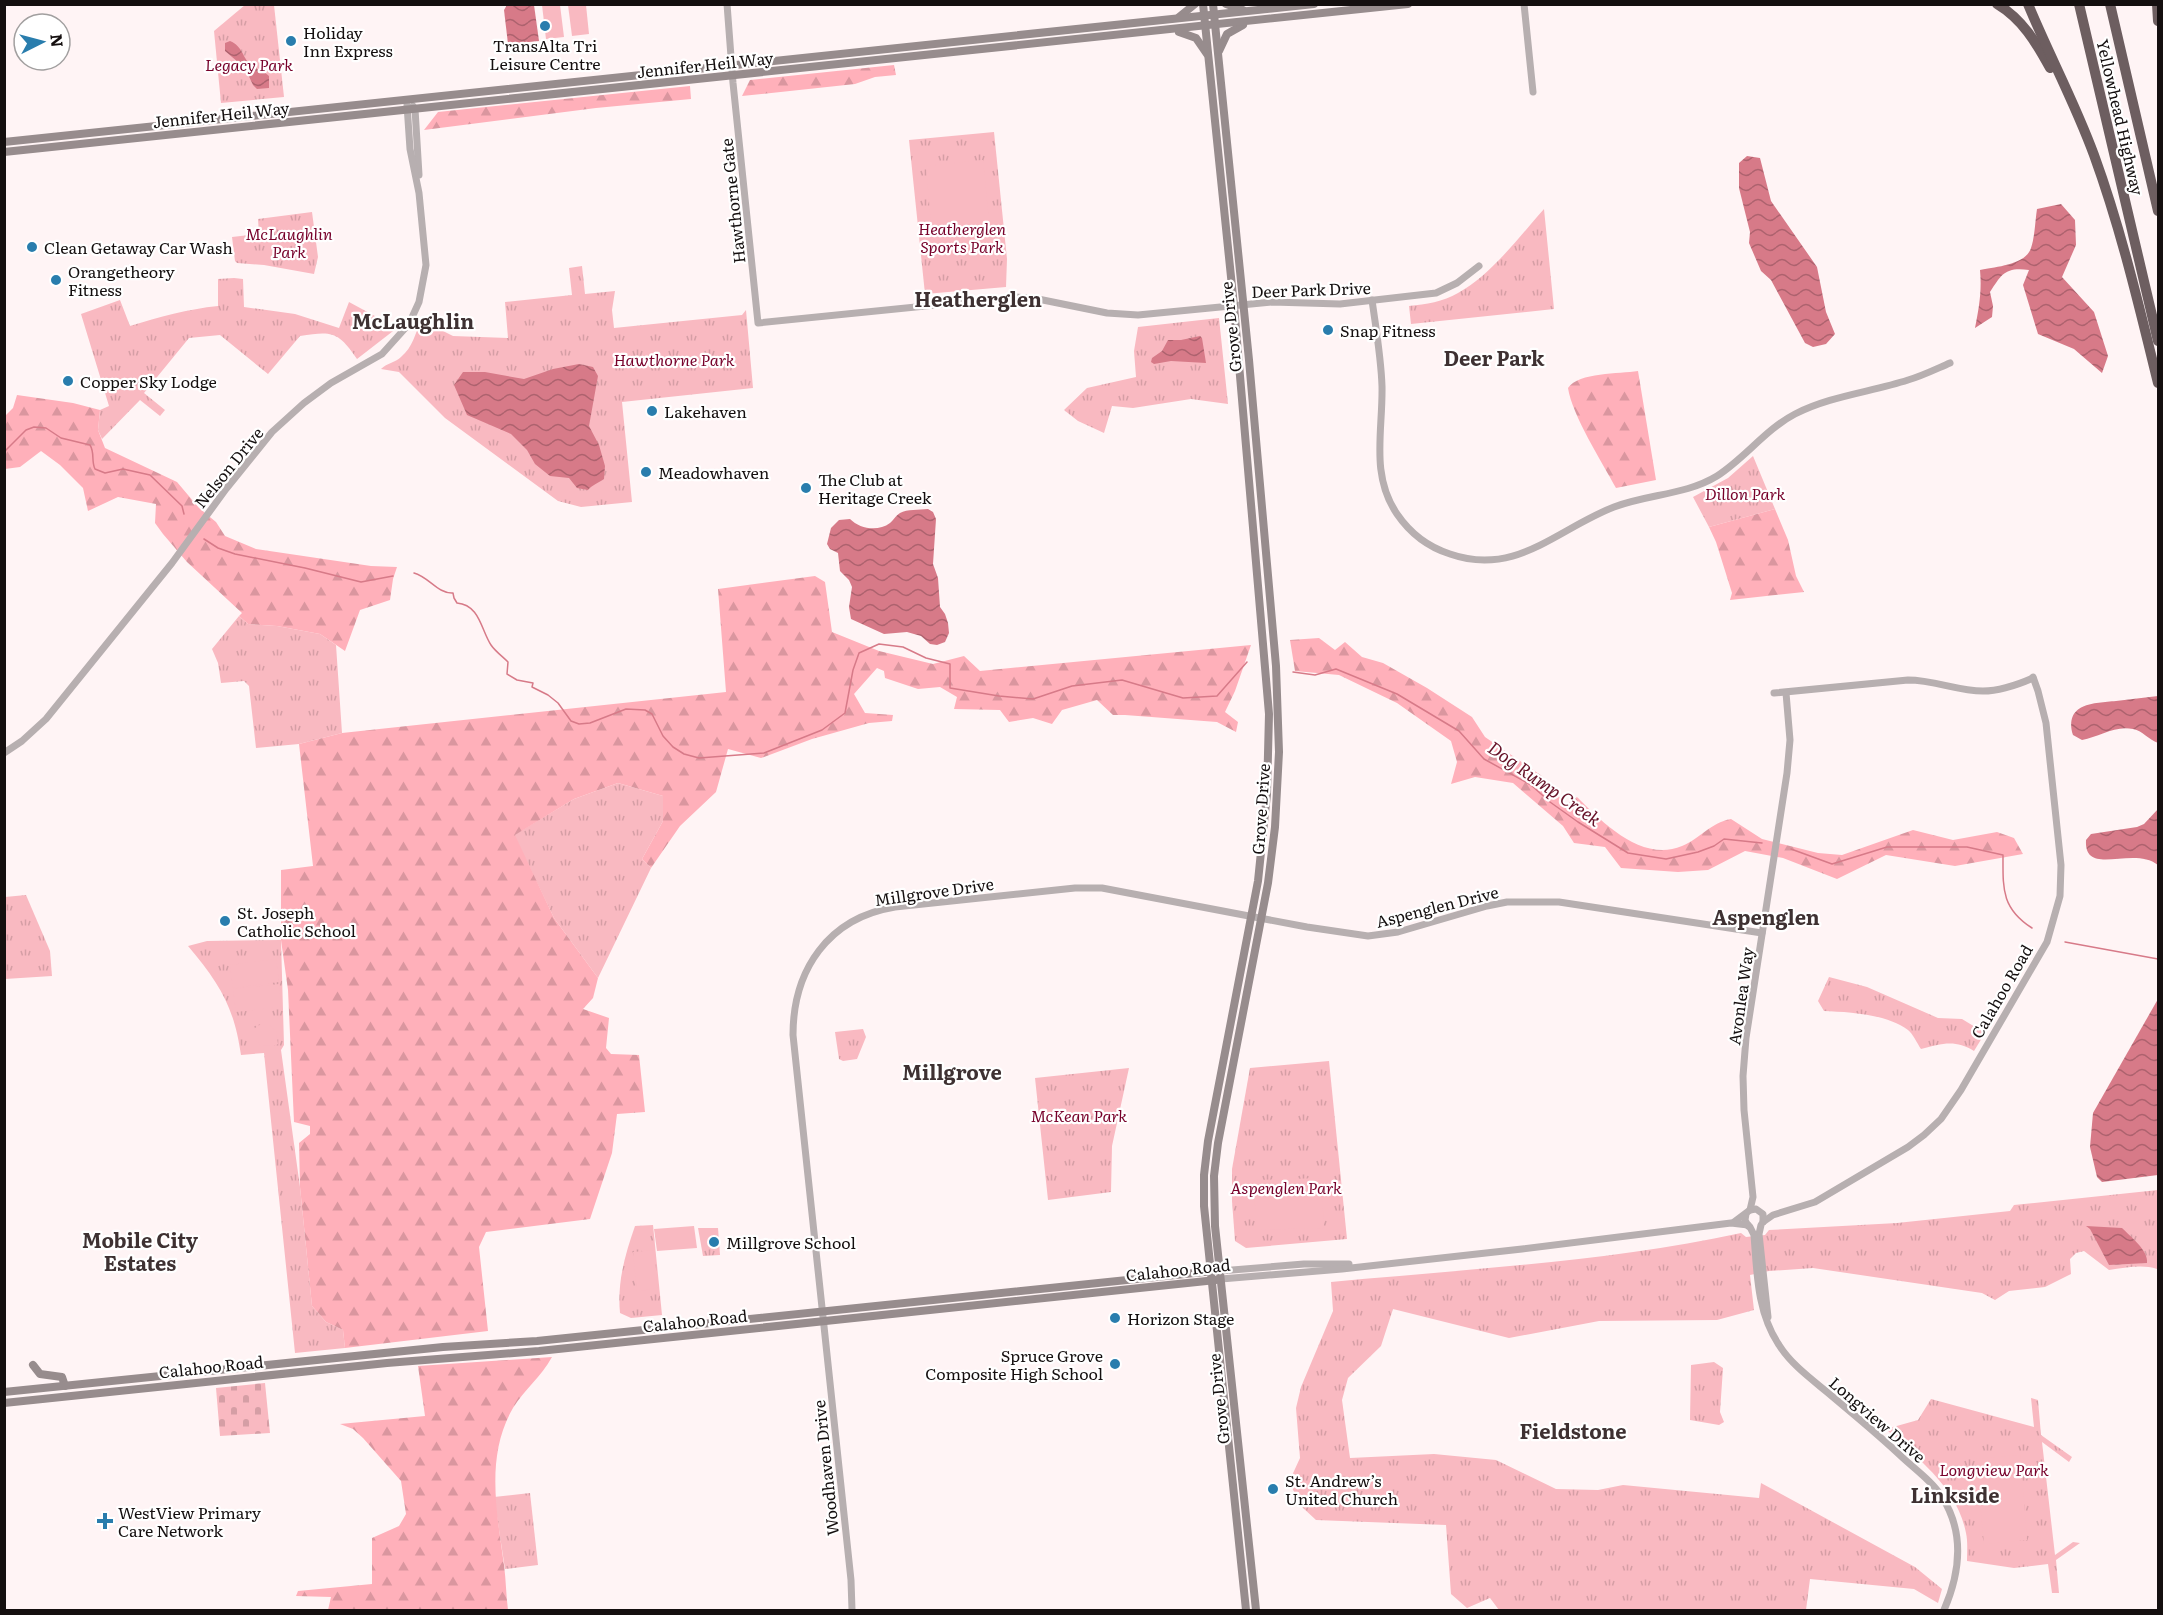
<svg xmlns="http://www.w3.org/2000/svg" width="2163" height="1615" viewBox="0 0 2163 1615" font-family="Literata,serif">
<defs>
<pattern id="grass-tufts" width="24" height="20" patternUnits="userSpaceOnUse" patternTransform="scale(1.5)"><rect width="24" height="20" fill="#f9b9c1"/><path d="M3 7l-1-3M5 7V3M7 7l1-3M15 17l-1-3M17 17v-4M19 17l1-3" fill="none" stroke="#d59ea5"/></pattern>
<pattern id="forest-firs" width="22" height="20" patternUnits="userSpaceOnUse" patternTransform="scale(1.5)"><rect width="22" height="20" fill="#ffb0ba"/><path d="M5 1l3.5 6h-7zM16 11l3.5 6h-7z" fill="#da969f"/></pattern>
<pattern id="cemetery-stones" width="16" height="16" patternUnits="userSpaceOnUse" patternTransform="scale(1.5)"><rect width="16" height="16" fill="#f9b9c1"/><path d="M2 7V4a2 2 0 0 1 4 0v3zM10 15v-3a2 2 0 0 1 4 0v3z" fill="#d59ea5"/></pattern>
<pattern id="water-waves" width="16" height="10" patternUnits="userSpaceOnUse" patternTransform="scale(1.5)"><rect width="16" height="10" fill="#d77a88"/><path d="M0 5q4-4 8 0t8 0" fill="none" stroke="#ad626e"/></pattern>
</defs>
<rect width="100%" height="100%" fill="#fff4f5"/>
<g fill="url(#grass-tufts)">
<polygon points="245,5 274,5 284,97 221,103 214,31"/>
<polygon points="994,132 1007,259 1006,287 925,294 909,140"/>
<path d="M1544,209l10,100 -143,15 -2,-18c17,-2 34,-4 49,-13 33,-18 61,-56 86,-84z"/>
<polygon points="312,212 318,257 314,274 264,265 237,263 235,261 232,237 259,234 258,219"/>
<path d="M582,266l3,28 30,-3 -3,19 2,18 128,-13 4,-5 7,78 -131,14 10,100 -51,5 -23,-6 -113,-83 -46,-46 -18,-3c6,-6 15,-7 20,-12 12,-10 14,-23 20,-37l32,16 55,2 -3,-36 67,-7 -3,-27z"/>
<path d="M234,278l9,1 1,28 51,7 44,14 10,-26 48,26 -40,31c-19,-28 -25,-28 -57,-23l-32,38 -48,-39 -31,3 -45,55 21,17 -5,6 -20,-16 -38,39 -4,-9 2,-20 9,-4 -28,-92 39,-14 10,26c29,-9 58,-17 88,-20v-27z"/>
<polygon points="1219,318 1228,404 1191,399 1133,408 1112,406 1104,433 1078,421 1064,410 1087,388 1136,377 1134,351 1138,327"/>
<polygon points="1753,456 1775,509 1709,527 1693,497 1728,478"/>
<polygon points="239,616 248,624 277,626 320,634 336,645 342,733 299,744 256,748 249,686 244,681 221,683 218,663 212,649"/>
<polygon points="618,783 663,796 663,821 642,859 651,868 598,978 554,918 514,835 574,799"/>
<polygon points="26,895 50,951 52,976 5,979 5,897"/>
<path d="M281,940l3,105 -3,5 19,137 12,119 14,16 17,8 2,18 -50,5 -31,-300 -23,2c-7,-49 -22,-72 -53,-109l19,-5z"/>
<path d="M1829,977l38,10 71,31 24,1 23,14 -11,18c-19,-12 -33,-7 -53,-2 -4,-6 -8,-15 -13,-19 -21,-16 -60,-18 -84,-19l-6,-10z"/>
<polygon points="863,1029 866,1037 857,1059 843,1061 839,1059 835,1032"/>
<polygon points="1329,1061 1347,1239 1246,1248 1235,1241 1232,1201 1232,1169 1250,1068"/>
<polygon points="1129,1068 1112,1146 1111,1192 1048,1200 1035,1078"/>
<path d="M2158,1190v86l-1,-7c-15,-5 -32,-1 -48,1l-25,-19 -8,2 -6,6 1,15 -26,13 -36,4 -14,9 -13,-7 -169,-25 -44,3 -19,4 4,35 -37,10 -118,1 -90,17 -116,-29 -12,37 -33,32 -6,22 8,58 84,-4 62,6 60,29 42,1 25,-5 136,13 2,-15 154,84 27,22 -4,14 -24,-14 -104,-10 -4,31h-307l-9,-12 -23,10 -16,-14 -5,-69 -130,-5 -14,-13 -13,-25 11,-24 -4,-50 5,-21 32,-76 -2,-29c137,-13 276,-20 410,-49l5,4 19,-2 4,-5 128,-7 113,-12 4,-6z"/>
<path d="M653,1225l9,90 -31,3 -11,-5c-3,-31 5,-58 15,-87z"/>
<polygon points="698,1228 718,1228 720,1255 703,1256"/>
<polygon points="1714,1362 1723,1368 1720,1412 1724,1422 1719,1425 1690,1420 1691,1365"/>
<path d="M2031,1398l7,2 3,35 31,22 -3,5 -27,-20 13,113 18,-13 7,1 -24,17 3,33h-7l-4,-29 -34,4 -47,-7c0,-9 1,-19 -1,-28 -9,-46 -47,-73 -80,-104l32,-9 13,-21 103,28z"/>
<polygon points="530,1493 538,1565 505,1569 494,1497"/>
</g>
<g fill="url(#forest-firs)">
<polygon points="894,65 896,75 875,77 855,84 742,96 750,80"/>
<polygon points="690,86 691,99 596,108 424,130 438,112"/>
<path d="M1638,371l18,109 -40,8c-14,-26 -44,-73 -48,-100 11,-16 51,-14 70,-17z"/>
<polygon points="17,395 73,403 100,410 98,430 105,448 177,482 199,508 216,522 225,536 256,549 371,566 397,567 393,579 390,600 360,610 345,651 320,634 277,626 248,624 239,616 242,613 187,562 163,534 155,523 156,504 118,497 88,511 83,488 60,465 41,451 20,467 5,469 5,416 13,408"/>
<polygon points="1775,509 1788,540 1796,576 1804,592 1730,600 1732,593 1716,542 1709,527"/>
<polygon points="815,576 825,582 832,632 879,651 933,664 964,656 980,671 1251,645 1235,691 1225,712 1238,722 1236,732 1217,722 1125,715 1113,715 1097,700 1062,710 1052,724 1033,718 1009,722 1000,710 954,709 957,697 940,687 918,689 885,678 884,671 877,668 854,694 865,713 893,715 892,721 869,723 812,739 761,758 728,749 716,792 680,826 651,868 642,859 663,821 663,796 618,783 574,799 515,835 554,918 598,978 593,998 583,1009 609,1018 606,1048 611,1054 639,1055 645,1112 617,1114 612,1153 590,1219 486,1232 479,1247 488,1331 345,1348 343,1330 326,1322 312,1306 300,1187 299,1143 310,1134 310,1126 294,1122 288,990 281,940 281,870 313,866 299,744 342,733 726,692 718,589"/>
<path d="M1319,638l16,12 10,-8 17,15 21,6 44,25 45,29 13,20 57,39 24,29 11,-8c25,25 65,66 105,49 19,-8 28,-23 49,-27l31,20 56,14 24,2 71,-25 40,10 44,-8 17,6 9,16 -68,12 -69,-11 -49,24 -54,-21 -38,-7 -37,19 -30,2 -57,-4 -16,-21 -31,-4 -11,-17 -50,-43 -38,-6 -24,7 6,-22 -6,-21 -54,-38 -58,-28 -44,-4 -5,-31z"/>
<path d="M552,1357c-11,20 -28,33 -39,51 -28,48 -16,105 -9,157 2,15 2,30 4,45h-180l3,-13 -35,-1 2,-5 74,-7v-46l27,-12 7,-12 -5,-33 -38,-43 -10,-9 -13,-5 85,-8 -7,-50z"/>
</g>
<polygon fill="url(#cemetery-stones)" points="265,1383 270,1433 220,1436 216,1388"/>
<g fill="#f9b9c1">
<polygon points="542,5 560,5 564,37 546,39"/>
<polygon points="568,5 586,5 589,34 572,36"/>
<polygon points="983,160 992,252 934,259 926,166"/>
<polygon points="276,959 279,982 233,988 230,965"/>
<polygon points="279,984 281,1007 236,1012 233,989"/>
<polygon points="261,1024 268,1024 276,1031 278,1044 274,1046 260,1045 255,1039 255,1028"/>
<polygon points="1321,1178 1324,1228 1256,1230 1254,1180"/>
<polygon points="694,1226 697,1248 657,1251 654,1229"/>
<polygon points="654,1250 658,1287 637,1292 633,1252"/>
<polygon points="2020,1455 2027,1540 1984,1544 1976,1459"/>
</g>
<g fill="url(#water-waves)">
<polygon points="507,5 534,5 539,41 508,44 504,10"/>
<path d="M230,41c13,5 12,17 22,25 6,4 12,5 17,10v12l-12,1 -4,-4 -8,-17 -20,-17v-8z"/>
<polygon points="1747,156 1760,158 1771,201 1817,267 1826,312 1835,334 1826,344 1813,347 1805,343 1771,280 1761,271 1749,243 1750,232 1739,188 1739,163"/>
<path d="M2061,204l14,16 1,25 -14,32 32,35 14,44 -6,17 -28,-24 -36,-15 -15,-49 6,-15c-24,-3 -27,4 -39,22l3,14 -1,11 -17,11c4,-20 7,-37 5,-58 14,-3 46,-5 51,-22 4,-12 4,-26 6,-39z"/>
<polygon points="1200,336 1202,338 1206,363 1171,361 1154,364 1151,362 1152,358 1162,351 1168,340 1181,340"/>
<path d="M579,364l14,3 5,9 -9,50 10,19 6,21 -1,13c-6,4 -12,6 -16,11l-11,-2 -8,-10 -19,-2 -15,-12 -8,-14 -16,-16 -44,-19 -13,-30 9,-13h22l39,7 29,-10z"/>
<path d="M928,509l5,3 3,7 -3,45 5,14 2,29 5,7 3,9 1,10 -4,9 -8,3 -7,-1 -9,-8 -14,-4 -23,2 -33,-15 -2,-12 3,-20 -3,-7 -9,-9 -2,-18 -8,-4 -3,-5 4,-16 8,-8 11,-1c10,10 28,13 40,4 4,-3 5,-7 10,-10 7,-4 19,-3 28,-4z"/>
<path d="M2158,696v47c-9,-3 -15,-12 -25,-14 -18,-4 -34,8 -51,11l-9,-5c-9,-32 21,-32 43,-34 14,-2 28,-3 42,-5z"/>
<path d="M2158,809v56c-25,-20 -74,13 -72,-25l5,-6 46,-7 7,-3z"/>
<polygon points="2158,999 2158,1175 2102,1182 2097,1177 2090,1147 2093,1113"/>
<path d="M2086,1226l36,2c8,8 27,23 25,35l-38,2 -19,-36z"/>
</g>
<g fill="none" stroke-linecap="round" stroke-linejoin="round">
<g stroke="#d77a88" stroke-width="1.5">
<path d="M4,452l22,-22 8,-3 12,1 15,10 29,7c5,8 1,16 5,24l10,4 18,-4 27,6 32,31 2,8"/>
<polyline points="204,539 218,548 235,554 305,568 361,582 393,576"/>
<path d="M414,573c15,4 24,21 39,20l1,5 3,5c23,2 24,27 34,42 4,6 12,12 17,17l-1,12 10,6 16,3 -1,4 16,8 10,8 13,18 8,3 11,-1 36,-14 19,1 7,4 11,22 10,11 11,7 15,4 65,-5 58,-23 23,-17 8,-43 6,-17 20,-9 24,3 23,11 24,6v24l49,8 34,3 39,-13 50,-6 61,18 34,-2 30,-34"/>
<polyline points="1293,672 1315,675 1336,669 1397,694 1459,731 1484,759 1531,785 1550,802 1578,822 1628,853 1666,859 1698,852 1714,846 1724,839 1762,843"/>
<path d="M1791,849l41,15 55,-17h80l36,8c0,33 -2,53 29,73"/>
<polyline points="2065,942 2158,959"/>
</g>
<g stroke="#b7afb0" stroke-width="7">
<polyline points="727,4 733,83 758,323 1015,297 1038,299 1107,313 1138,315 1272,302 1340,304 1436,293 1457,283 1479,266"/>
<polyline points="1524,4 1533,92"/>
<polyline points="413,106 415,109 419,175"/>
<path d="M1372,300c4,29 9,57 10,86 1,45 -12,88 15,128 13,19 31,33 53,40 66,23 107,-25 164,-47 34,-13 72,-12 103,-31 28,-18 49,-47 78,-62 35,-18 76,-22 113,-34 14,-4 28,-11 42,-17"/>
<path d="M1774,693l134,-13c26,0 50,11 75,11 17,0 34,-6 50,-13"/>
<polyline points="4,753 22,741 46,719 172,563 226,489 272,432 304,403 331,383 382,354 409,324 419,302 426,265 419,193 410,149 407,105"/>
<polyline points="1750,1210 1753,1197 1744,1110 1743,1076 1746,1038 1787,773 1790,740 1786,693"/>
<polyline points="1746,1214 1745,1220 1748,1226"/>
<polyline points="1734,1222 1750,1210 1756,1209 1763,1214 1763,1222"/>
<polyline points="1763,1222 1773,1215 1815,1202 1908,1147 1924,1135 1941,1119 1961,1090 2047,942 2060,896 2061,865 2046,723 2038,691 2033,677"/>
<polyline points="1761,1225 1759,1234 1768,1317"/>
<path d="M1750,1227l4,8c3,38 3,77 25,110 12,19 31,33 48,47 26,22 52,43 76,66 13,12 30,24 39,39 23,36 18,76 2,113"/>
<polyline points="1220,1271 1304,1264 1349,1264"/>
<polyline points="1221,1279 1342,1269 1522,1249 1731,1223 1748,1225"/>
<path d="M852,1610l-1,-30 -58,-545c0,-65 35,-117 102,-128l180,-19h27l205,39 61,9 30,-4 89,-26 20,-4h52l203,31"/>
</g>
<g stroke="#978c8d" stroke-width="8">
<polyline points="1203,4 1234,306 1269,714 1267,794 1258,881 1208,1141 1204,1175 1204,1206 1246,1610"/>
<polyline points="1213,4 1249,360 1276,666 1279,752 1275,827 1268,883 1218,1143 1214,1176 1215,1226 1256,1610"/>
<polyline points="1226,4 1243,10"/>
<polyline points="1179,17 1195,4"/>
<polyline points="1179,32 1196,38 1207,54"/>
<polyline points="1219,51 1227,34 1243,25"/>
<polyline points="4,142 1314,4"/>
<polyline points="4,152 1408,4"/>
<polyline points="33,1365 40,1374 62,1377 65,1386"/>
<polyline points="4,1392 443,1347 537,1341 1214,1271"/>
<polyline points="4,1403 387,1363 539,1351 1216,1280"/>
</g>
<g stroke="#6d5e60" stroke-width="10">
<path d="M1997,4c25,15 39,38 53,64"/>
<path d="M2028,4c21,51 47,99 66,151 27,74 45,151 64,228"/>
<polyline points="2079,4 2158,341"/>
<polyline points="2110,4 2158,211"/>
<polyline points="2157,4 2158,21"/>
</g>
</g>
<g fill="#297dad" stroke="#fff" stroke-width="2">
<circle cx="545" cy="26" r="6"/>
<circle cx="291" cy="41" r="6"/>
<circle cx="32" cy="247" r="6"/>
<circle cx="56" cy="280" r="6"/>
<circle cx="1328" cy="330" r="6"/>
<circle cx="68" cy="381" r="6"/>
<circle cx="652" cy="411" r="6"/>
<circle cx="646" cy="472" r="6"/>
<circle cx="806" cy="488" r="6"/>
<circle cx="225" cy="921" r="6"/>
<circle cx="714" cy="1242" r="6"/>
<circle cx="1115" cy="1318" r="6"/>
<circle cx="1115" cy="1364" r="6"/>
<circle cx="1273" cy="1489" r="6"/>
<path d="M102 1512h6v6h6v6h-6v6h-6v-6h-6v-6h6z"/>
</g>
<g text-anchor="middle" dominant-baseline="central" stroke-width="4.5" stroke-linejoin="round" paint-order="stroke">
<g font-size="16" fill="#140f0f" stroke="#fff" text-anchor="start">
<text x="303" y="32">Holiday<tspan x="303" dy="18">Inn Express</tspan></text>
<text x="545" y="45" text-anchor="middle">TransAlta Tri<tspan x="545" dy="18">Leisure Centre</tspan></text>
<text x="44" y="247">Clean Getaway Car Wash</text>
<text x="68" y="271">Orangetheory<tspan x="68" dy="18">Fitness</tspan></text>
<text x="1340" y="330">Snap Fitness</text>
<text x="80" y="381">Copper Sky Lodge</text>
<text x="664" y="411">Lakehaven</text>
<text x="658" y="472">Meadowhaven</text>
<text x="818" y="479">The Club at<tspan x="818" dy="18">Heritage Creek</tspan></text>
<text x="237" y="912">St. Joseph<tspan x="237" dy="18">Catholic School</tspan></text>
<text x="726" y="1242">Millgrove School</text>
<text x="1127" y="1318">Horizon Stage</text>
<text x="1103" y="1355" text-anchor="end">Spruce Grove<tspan x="1103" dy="18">Composite High School</tspan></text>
<text x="1285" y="1480">St. Andrew’s<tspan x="1285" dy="18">United Church</tspan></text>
<text x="118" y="1512">WestView Primary<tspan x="118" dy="18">Care Network</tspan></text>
</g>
<g font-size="16" font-style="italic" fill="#77002a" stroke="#fff">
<text x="249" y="64">Legacy Park</text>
<text x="962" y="228">Heatherglen<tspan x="962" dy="18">Sports Park</tspan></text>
<text x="289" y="233">McLaughlin<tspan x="289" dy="18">Park</tspan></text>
<text x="674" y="359">Hawthorne Park</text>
<text x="1745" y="493">Dillon Park</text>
<text x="1079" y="1115">McKean Park</text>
<text x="1286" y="1187">Aspenglen Park</text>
<text x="1994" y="1469">Longview Park</text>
</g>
<g font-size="16" fill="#140f0f" stroke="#fff">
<text transform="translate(705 64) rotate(-6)">Jennifer Heil Way</text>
<text transform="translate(221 114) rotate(-6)">Jennifer Heil Way</text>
<text transform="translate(2121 117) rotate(77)">Yellowhead Highway</text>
<text transform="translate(732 201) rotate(-96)">Hawthorne Gate</text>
<text transform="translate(1311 289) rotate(-2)">Deer Park Drive</text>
<text transform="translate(1230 327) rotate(-96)">Grove Drive</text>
<text transform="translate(228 467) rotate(-51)">Nelson Drive</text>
<text transform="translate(1260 809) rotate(-86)">Grove Drive</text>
<text transform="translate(934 891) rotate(-8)">Millgrove Drive</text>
<text transform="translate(1437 906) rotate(-14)">Aspenglen Drive</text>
<text transform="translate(2001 991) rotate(-60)">Calahoo Road</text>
<text transform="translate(1740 996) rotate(-82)">Avonlea Way</text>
<text transform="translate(1178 1269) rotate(-6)">Calahoo Road</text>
<text transform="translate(695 1320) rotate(-6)">Calahoo Road</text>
<text transform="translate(211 1366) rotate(-6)">Calahoo Road</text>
<text transform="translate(1218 1399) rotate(-96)">Grove Drive</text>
<text transform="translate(1878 1419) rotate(41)">Longview Drive</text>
<text transform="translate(825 1468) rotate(-96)">Woodhaven Drive</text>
</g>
<g font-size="18" font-style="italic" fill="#671329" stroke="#fff">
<text transform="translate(1545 783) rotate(35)">Dog Rump Creek</text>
</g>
<g font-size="20" font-weight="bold" fill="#3e3132" stroke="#fff">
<text x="978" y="298">Heatherglen</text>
<text x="413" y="320">McLaughlin</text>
<text x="1494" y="357">Deer Park</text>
<text x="1766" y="916">Aspenglen</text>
<text x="952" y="1071">Millgrove</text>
<text x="140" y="1239">Mobile City<tspan x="140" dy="23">Estates</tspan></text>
<text x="1573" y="1430">Fieldstone</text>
<text x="1955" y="1494">Linkside</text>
</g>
</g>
<rect width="2163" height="1615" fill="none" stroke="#140f0f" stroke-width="12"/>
<g transform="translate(42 42) rotate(84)"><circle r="28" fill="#ffffff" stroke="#a19f9f" stroke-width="1.5"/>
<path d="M0-4.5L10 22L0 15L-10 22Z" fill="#297dad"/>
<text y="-9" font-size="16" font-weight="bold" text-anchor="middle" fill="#140f0f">N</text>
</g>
</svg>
